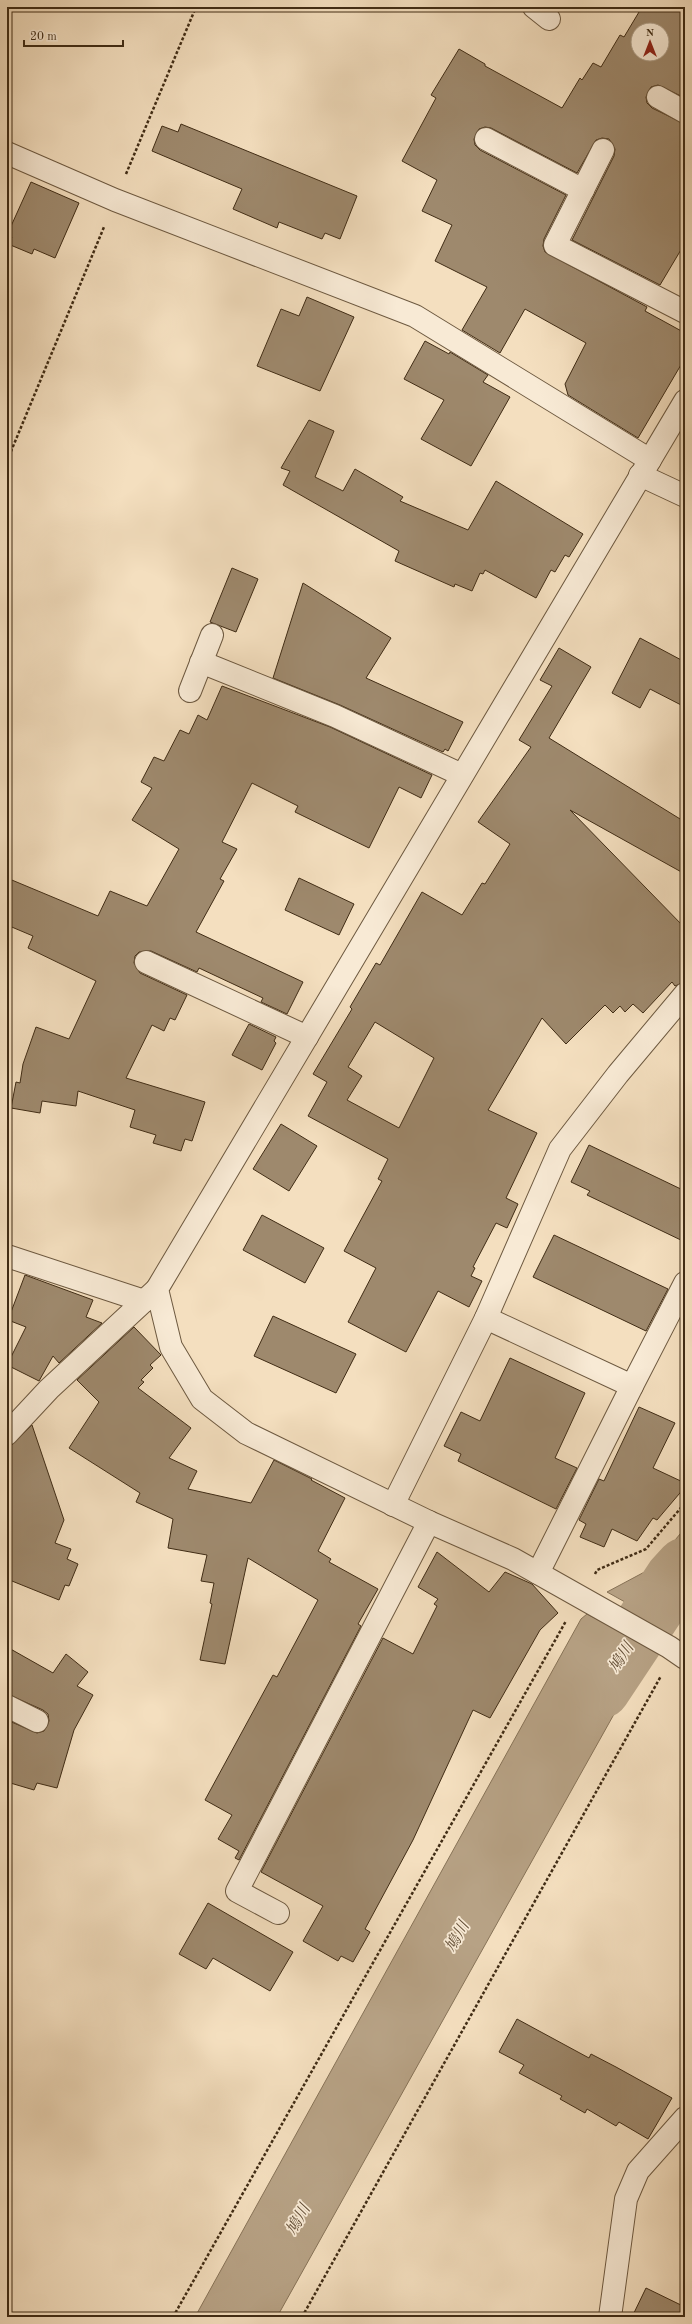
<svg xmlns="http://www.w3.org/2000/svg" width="692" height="2324" viewBox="0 0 692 2324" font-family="'Old Standard TT','Noto Serif JP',serif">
<rect width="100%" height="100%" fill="#f4dfbf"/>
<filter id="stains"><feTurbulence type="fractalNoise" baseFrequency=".005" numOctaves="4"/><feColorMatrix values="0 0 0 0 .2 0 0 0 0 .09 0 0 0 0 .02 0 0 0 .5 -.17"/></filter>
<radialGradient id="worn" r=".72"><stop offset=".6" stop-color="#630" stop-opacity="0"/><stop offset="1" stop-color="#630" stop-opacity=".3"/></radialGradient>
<g fill="#b7a285" stroke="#877358">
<polygon points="685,1528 685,1587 661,1622 607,1592 652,1568"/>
<polygon points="587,1614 651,1648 277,2317 195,2317 581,1619"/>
</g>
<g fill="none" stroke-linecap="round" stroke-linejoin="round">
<polyline stroke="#b7a285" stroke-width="59" points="601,1689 674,1579 685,1567"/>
</g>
<g fill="#9e896d" stroke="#402c15" fill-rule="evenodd">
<path d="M642,7h43v91l-27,-13 -7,2 -5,10 1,6 5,5 33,16v119l-25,42 -88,-45 42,-84 1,-7 -6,-10 -7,-1 -6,2 -19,33 -86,-45 -6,-1 -6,2 -5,10 1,6 5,5 86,45 -22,44 -1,7 2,6 102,55 -2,4 40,22v25l-47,80 -70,-43 -3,-11 21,-41 -61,-34 -25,44 -38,-23 25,-43 -52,-26 17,-36 -30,-14 15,-31 -35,-19 34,-63 -5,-3 28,-46 26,15v2l77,42 18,-30 2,2 11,-17 8,4 19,-32 4,2zM638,30h24v24h-24z"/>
<polygon points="181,124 357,196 340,239 325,233 322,239 279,222 277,228 233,209 242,189 152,151 162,126 178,132"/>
<polygon points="31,182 79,203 55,258 34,249 32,254 8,244 12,237 7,235"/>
<polygon points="307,297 354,317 320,391 257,366 281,309 299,316"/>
<polygon points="425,341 449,354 450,352 488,375 483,382 510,397 471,466 421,439 444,400 404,379"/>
<polygon points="309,420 334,431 315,477 343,491 355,469 403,497 400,501 468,530 496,481 583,534 569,557 565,555 555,572 551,570 536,598 485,570 483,574 480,573 472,591 455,584 454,587 395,561 399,551 283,485 290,471 281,468"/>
<polygon points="232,568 258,579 236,632 210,622"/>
<polygon points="303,583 391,638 366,678 463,722 448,751 445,749 443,752 340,705 273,678"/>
<polygon points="640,638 685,662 685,707 650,689 640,708 612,693"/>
<path d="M559,648l32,19 -42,71 136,84v52l-115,-64 115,118v54l-10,4 -3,-4 -29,31 -10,-9 -8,8 -5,-6 -7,7 -8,-8 -39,39 -24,-26 -54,92 49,23 -31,65 12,6 -11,24 -11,-5 -23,44 2,1 -4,8 11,5 -13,26 -31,-16 -32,61 -58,-30 28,-54 -32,-17 38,-70 -4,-2 10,-20 -80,-43 19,-34 -14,-8 39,-65 -2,-2 26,-44 4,2 42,-73 40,23 20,-32 3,1 25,-40 -32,-22 53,-75 -12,-7 33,-54 -12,-6zM375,1022l59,36 -35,70 -52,-28 15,-24 -14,-9z"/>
<polygon points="222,686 330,727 432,775 421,798 399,787 369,848 295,812 298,806 252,783 222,842 237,849 220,879 224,881 196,932 303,982 287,1014 261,1002 263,998 199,968 197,972 151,951 139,952 135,956 134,963 140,973 187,995 175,1020 170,1018 164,1031 152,1025 126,1078 205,1102 192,1141 185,1139 181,1151 153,1143 156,1135 130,1127 135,1110 78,1091 76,1106 42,1101 40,1113 11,1108 16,1082 20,1083 23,1064 36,1027 69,1039 96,981 28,948 33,936 7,925 7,878 98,916 110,891 147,906 179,849 132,820 152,788 141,782 154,757 164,761 180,730 189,734 198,715 207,720"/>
<polygon points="299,878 354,904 339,935 285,910"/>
<polygon points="249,1024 276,1037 274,1041 276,1043 262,1070 232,1055"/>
<polygon points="281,1124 317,1146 289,1191 253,1169"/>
<polygon points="589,1145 685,1191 685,1242 587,1195 590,1191 571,1182"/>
<polygon points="262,1215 324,1248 305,1283 243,1250"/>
<polygon points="554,1235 668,1289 646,1331 533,1277"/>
<polygon points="25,1275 93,1300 86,1317 102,1323 59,1363 53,1356 39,1381 7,1365 26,1327 8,1320"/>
<polygon points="273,1316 356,1354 336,1393 254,1356"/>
<polygon points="134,1327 161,1355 150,1365 153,1368 141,1380 144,1382 138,1388 191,1428 169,1458 197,1471 188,1489 251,1503 274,1460 312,1479 311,1480 345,1498 318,1551 331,1559 329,1562 378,1589 358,1624 361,1626 239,1860 235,1858 239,1851 218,1839 232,1815 205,1800 273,1675 277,1677 318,1600 248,1558 225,1664 200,1660 212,1604 210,1603 214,1583 201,1581 207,1555 168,1548 173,1519 136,1502 140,1493 69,1448 99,1402 77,1380"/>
<polygon points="510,1358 585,1393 555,1458 577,1468 556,1509 458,1461 461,1454 444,1446 461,1412 480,1421"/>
<polygon points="639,1407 675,1423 653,1468 685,1483 685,1487 657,1520 653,1518 637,1541 612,1529 604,1547 580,1537 586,1524 579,1520 599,1479 604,1481"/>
<polygon points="32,1425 64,1520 55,1543 71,1549 67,1559 78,1564 69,1586 65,1585 59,1600 7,1579 7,1450"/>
<polygon points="437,1552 489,1592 505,1572 532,1584 558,1613 540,1630 490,1718 473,1710 413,1840 365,1929 370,1932 353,1962 341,1956 338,1961 303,1941 323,1906 261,1872 383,1638 413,1654 437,1606 434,1604 438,1599 418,1587"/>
<polygon points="7,1647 53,1673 66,1654 88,1672 77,1686 93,1695 74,1730 57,1788 37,1783 34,1790 7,1782 7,1720 37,1733 44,1731 49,1721 48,1714 43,1710 7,1694"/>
<polygon points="208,1903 293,1952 270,1991 213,1958 206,1969 179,1954"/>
<polygon points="517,2019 589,2058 591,2054 616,2067 672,2098 648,2139 619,2122 616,2126 587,2109 585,2113 560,2099 562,2096 519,2073 524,2065 499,2052"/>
<polygon points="646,2288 685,2307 685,2317 632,2317"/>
</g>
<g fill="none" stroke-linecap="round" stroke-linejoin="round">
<g stroke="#6d5940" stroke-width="24">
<g id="minor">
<polyline points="534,7 549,19"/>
<polyline points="658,97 685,112"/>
<polyline points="486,139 583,190"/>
<polyline points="603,150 555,245 685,312"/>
<polyline points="7,153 115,200 415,316 650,460"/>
<polyline points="685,401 157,1289 171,1347 202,1399 246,1433 429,1522 513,1559 669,1647 685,1658"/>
<polyline points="640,475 685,496"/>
<polyline points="201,662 335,716 462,775"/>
<polyline points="190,691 212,635"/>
<polyline points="146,962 307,1037"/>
<polyline points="7,1256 144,1301"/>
<polyline points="486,1318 632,1386 685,1283"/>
<polyline points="7,1434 49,1389 157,1289"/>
<polyline points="393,1505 486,1318 560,1149 618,1074 685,994"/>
<polyline points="538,1573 632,1386"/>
<polyline points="7,1706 37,1721"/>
<polyline points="278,1913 237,1891 429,1522"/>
<polyline points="610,2317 626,2199 638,2171 685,2118"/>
</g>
</g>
<g stroke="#402c15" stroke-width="2.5" stroke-dasharray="3 2" stroke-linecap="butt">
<polyline points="126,174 196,7"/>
<polyline points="7,461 104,227"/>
<polyline points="595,1574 597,1570 646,1549 685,1503"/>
<polyline points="173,2317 566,1621"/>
<polyline points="302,2317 661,1676"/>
</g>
<use href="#minor" stroke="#f8ead5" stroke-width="22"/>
</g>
<g text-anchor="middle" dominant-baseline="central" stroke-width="3.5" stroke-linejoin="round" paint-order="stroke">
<g font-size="16" font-style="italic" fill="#644f37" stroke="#f8ead5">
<text transform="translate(622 1658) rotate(-57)">鳩川</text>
<text transform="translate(458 1937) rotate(-61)">鳩川</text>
<text transform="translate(299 2220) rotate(-61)">鳩川</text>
</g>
</g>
<rect width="692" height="2324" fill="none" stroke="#f4dfbf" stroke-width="24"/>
<rect x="8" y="8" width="676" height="2308" fill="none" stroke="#402c15" stroke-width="2"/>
<rect x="12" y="12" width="668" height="2300" fill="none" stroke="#402c15"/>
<g transform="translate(650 42)"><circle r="19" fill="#f8ead5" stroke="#ae9e88"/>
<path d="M0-3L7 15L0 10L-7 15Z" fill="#8f2418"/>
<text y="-6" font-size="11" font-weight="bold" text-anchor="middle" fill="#402c15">N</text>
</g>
<path d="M24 40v6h99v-6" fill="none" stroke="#402c15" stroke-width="2"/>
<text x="30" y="40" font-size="12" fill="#402c15" stroke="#f8ead5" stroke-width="3" paint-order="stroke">20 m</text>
<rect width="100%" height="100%" filter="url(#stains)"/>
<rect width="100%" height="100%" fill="url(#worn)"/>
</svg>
